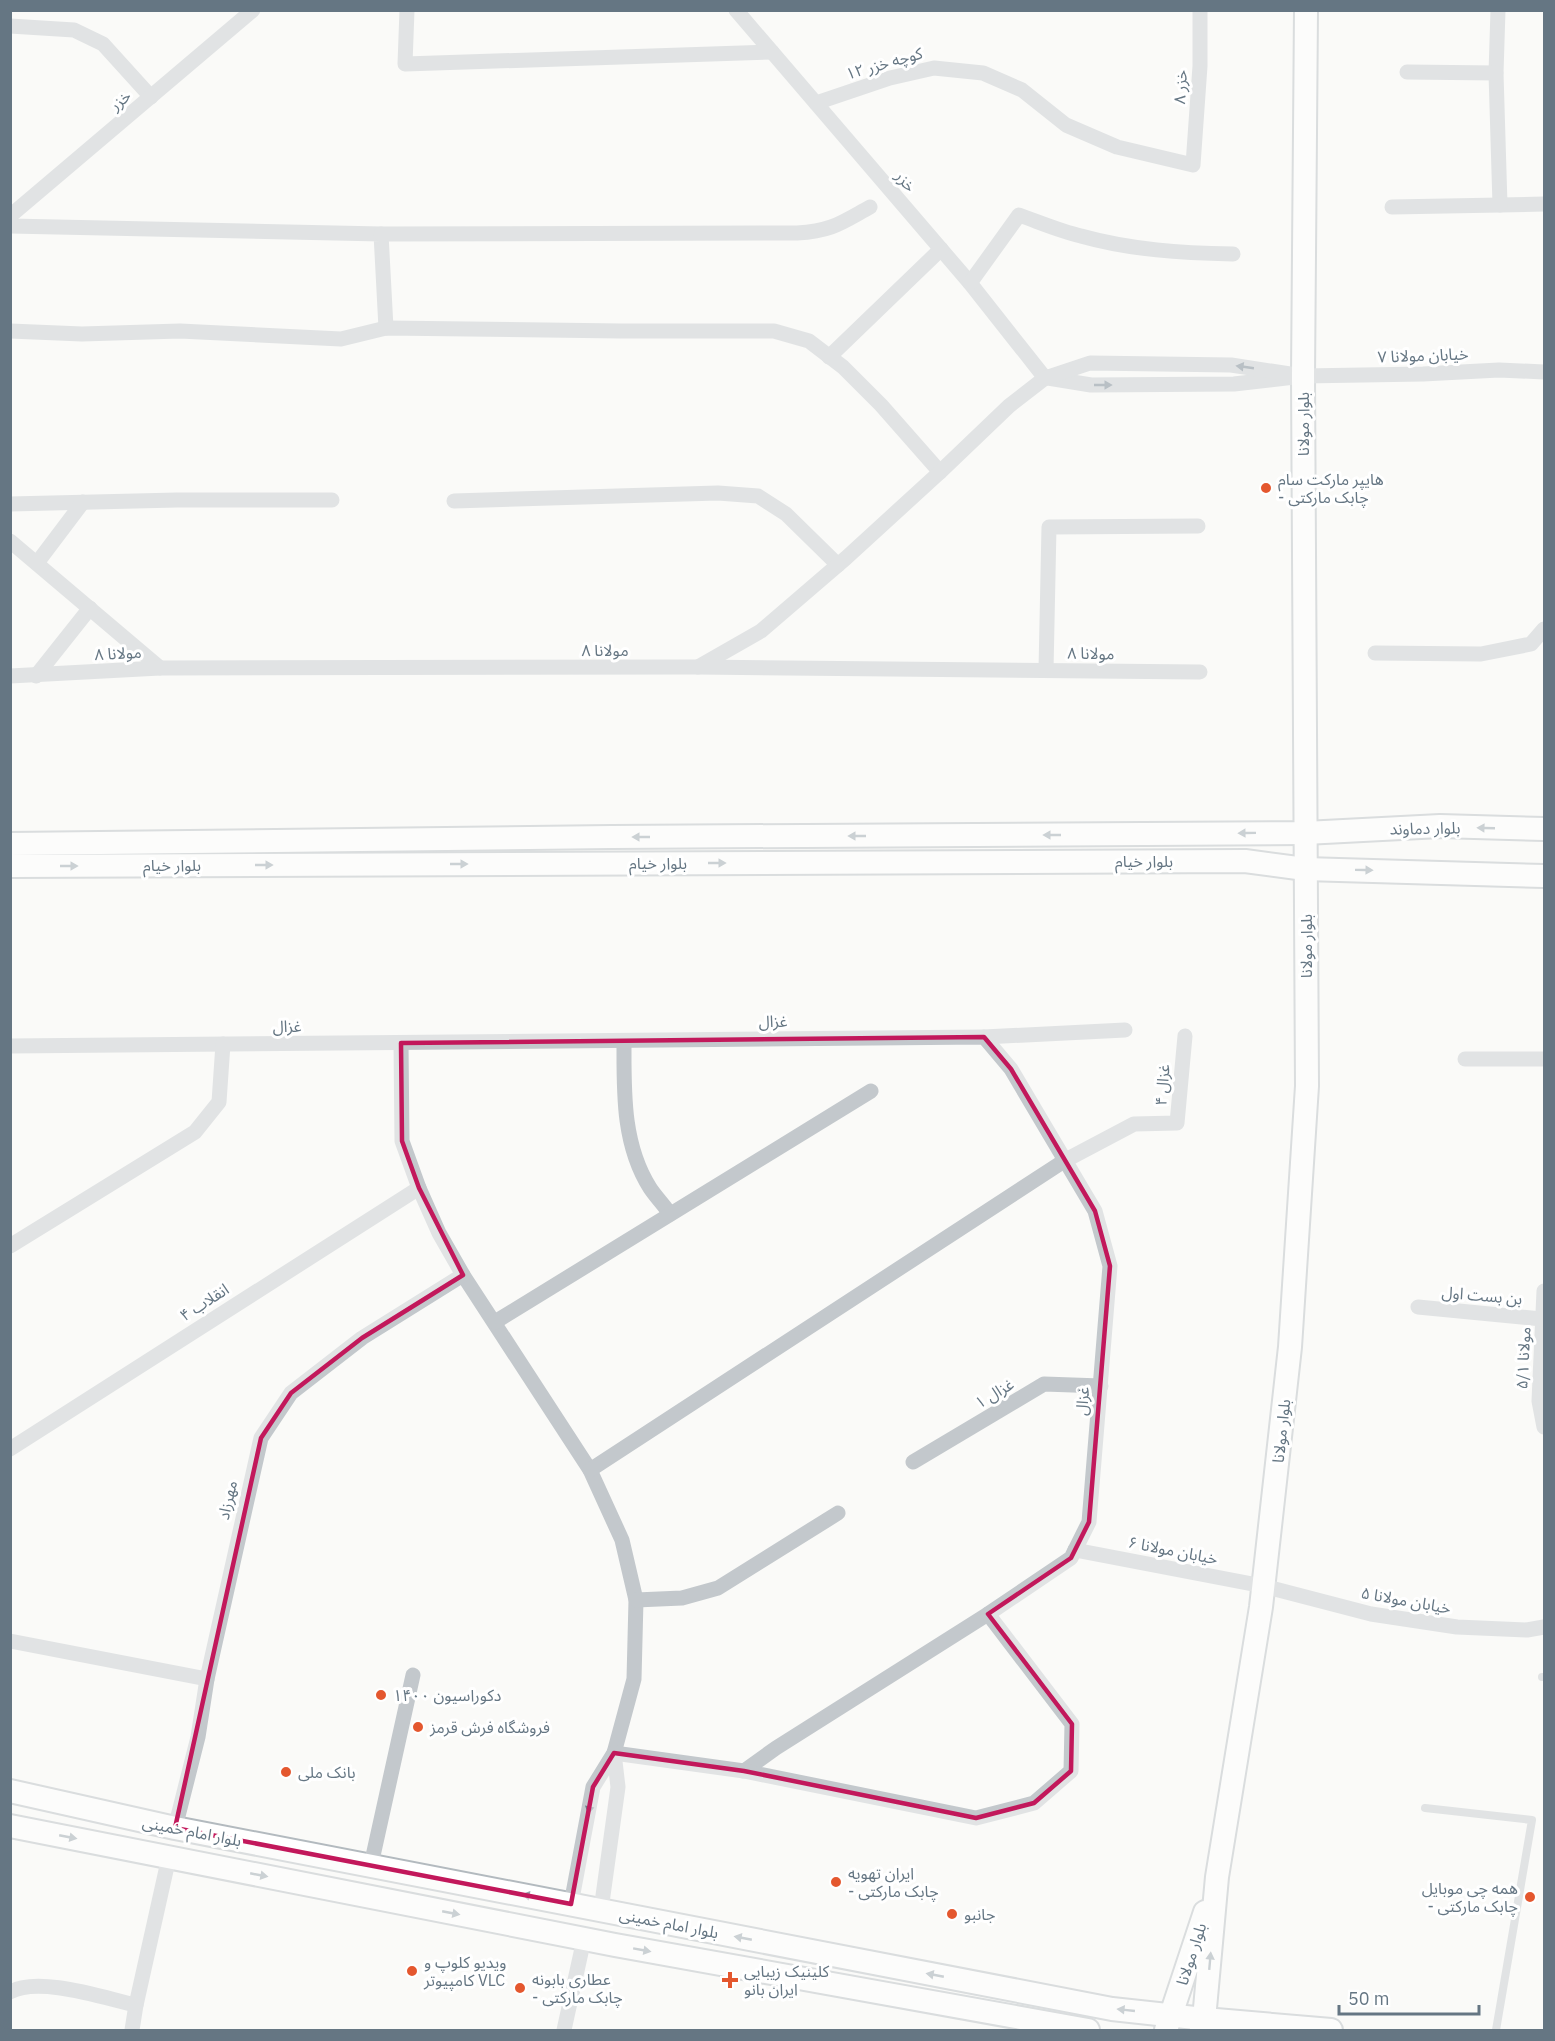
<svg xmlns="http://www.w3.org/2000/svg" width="1555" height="2041" viewBox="0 0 1555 2041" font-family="'IBM Plex Sans','Noto Sans Arabic',sans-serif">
<rect width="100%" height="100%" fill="#fafaf8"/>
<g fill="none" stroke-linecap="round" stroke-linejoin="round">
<g stroke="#b3babf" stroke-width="26">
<g id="secondary">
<polyline points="10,844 612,837 1305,833 1440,826 1544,829"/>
<polyline points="10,866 1245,861 1305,869 1544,876"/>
<polyline points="10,1791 175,1828 1112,2009 1204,2019 1331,2030"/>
<polyline points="10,1826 615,1945 1088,2030"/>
<polyline points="1166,2030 1205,1912"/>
<polyline points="1201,2030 1204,2019 1217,1877 1261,1607 1290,1347 1307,1086 1303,376 1306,10"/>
</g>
</g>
<g stroke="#c3c8cc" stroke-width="8">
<polyline points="1542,1677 1544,1677"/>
<polyline points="1425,1808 1532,1820 1496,2030"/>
</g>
<g stroke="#c3c8cc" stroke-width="15">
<polyline points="407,10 405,64 772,52"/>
<polyline points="736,10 970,283 1045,378"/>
<polyline points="1498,10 1496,73 1500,205 1544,204"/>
<polyline points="10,26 74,30 103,44 151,97"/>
<polyline points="1407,72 1496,73"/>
<polyline points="816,103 890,78 934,68 983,73 1022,90 1066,125 1117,147 1193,165 1200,66 1200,10"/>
<polyline points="1392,207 1500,205"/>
<polyline points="10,216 253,10"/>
<polyline points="10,226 381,234 386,328"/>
<path d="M381,234l416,-1c35,-2 44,-10 73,-26"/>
<path d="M970,283l49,-68c20,7 41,16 62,21 50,14 101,17 152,18"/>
<polyline points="10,331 82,334 180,331 341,339 386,328 621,331 774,331 809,341 843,367 881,405 940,472"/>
<polyline points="829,357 941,249"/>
<polyline points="1048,378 1091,385 1234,384 1303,376 1423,374 1499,370 1544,372"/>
<polyline points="454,501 718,493 758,496 786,514 838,565"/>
<polyline points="10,504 177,500 332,500"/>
<polyline points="10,541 160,668"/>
<polyline points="37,563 83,502"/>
<polyline points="1375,653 1481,654 1531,644 1544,629"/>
<polyline points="698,667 761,631 846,558 940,472 1009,406 1045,378 1090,363 1231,365 1303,376"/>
<polyline points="1046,670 1049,527 1198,526"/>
<polyline points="10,676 160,668 697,667 1200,672"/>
<polyline points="36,676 90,608"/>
<polyline points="984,1037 1125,1030"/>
<path d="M624,1041c0,49 -2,103 26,147 6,9 14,17 20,26"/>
<polyline points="401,1043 402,1141 419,1188 439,1233 463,1275 590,1470 622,1540 636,1600 634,1679 614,1753 593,1787 571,1904"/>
<polyline points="10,1046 984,1037 1011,1069 1095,1211 1110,1266 1089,1522 1071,1558 988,1614 776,1748 744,1771"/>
<polyline points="1465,1059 1544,1059"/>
<polyline points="10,1246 195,1132 219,1102 223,1044"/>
<polyline points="1544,1291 1539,1401 1544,1427"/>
<polyline points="1418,1307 1542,1319"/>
<polyline points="495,1322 871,1091"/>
<polyline points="10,1449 419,1188"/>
<polyline points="913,1462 1044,1384 1101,1386"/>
<polyline points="590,1470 1064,1161 1134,1124 1177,1123 1185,1036"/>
<polyline points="1075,1550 1263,1586 1371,1614 1457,1627 1527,1630 1544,1627"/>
<polyline points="636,1600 682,1598 718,1588 838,1513"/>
<polyline points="10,1641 207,1679"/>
<polyline points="614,1753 744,1771 976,1818 1034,1803 1071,1771 1072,1724 988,1614"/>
<polyline points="175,1828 198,1737 207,1679 261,1438 291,1393 362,1338 463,1275"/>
<polyline points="371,1865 413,1675"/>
<polyline points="601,1910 618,1787 614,1753"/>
<path d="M10,1992c29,-16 94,6 126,13"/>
<polyline points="132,2030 136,2005 169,1857"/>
<polyline points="564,2030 584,1939"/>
</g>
<use href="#secondary" stroke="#fff" stroke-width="22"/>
</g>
<defs><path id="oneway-solid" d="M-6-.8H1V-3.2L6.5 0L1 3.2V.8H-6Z" transform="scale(1.5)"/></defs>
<g fill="#6a7a87">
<use href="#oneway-solid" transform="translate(1245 367) rotate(-172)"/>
<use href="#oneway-solid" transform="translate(1103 385)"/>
<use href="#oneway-solid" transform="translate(590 1805) rotate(101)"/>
</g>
<g fill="#939fa8">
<use href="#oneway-solid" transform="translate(1486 828) rotate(-178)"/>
<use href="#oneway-solid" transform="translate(1247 833) rotate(179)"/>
<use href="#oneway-solid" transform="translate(1052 835) rotate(180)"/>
<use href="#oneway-solid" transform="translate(857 836) rotate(180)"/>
<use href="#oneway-solid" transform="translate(641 837) rotate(180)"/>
<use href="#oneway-solid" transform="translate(717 863)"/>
<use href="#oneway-solid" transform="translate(459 864)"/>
<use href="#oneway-solid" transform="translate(264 865)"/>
<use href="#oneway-solid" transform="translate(69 866)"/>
<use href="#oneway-solid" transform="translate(1364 870) rotate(1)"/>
<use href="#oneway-solid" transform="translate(68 1837) rotate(11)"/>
<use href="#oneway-solid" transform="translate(259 1875) rotate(11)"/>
<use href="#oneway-solid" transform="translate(531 1896) rotate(-169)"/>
<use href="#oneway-solid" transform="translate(451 1913) rotate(11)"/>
<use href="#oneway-solid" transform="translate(743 1938) rotate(-169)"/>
<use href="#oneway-solid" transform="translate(642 1950) rotate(10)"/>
<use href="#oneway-solid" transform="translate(1210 1961) rotate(-85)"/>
<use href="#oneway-solid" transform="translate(935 1975) rotate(-169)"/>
<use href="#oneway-solid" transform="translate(1126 2010) rotate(-174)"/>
</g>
<path d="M0 0H1555V2041H0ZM984,1037l27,32 84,142 15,55 -21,256 -18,36 -83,56 84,110 -1,47 -37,32 -58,15 -232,-47 -130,-18 -21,34 -22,117 -396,-76 86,-390 30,-45 71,-55 101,-63 -44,-87 -17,-47 -1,-98z" fill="#fafaf8" fill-opacity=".55" fill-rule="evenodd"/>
<path fill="none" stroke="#c2185b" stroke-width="4.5" stroke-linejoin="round" d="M984,1037l27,32 84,142 15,55 -21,256 -18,36 -83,56 84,110 -1,47 -37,32 -58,15 -232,-47 -130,-18 -21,34 -22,117 -396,-76 86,-390 30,-45 71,-55 101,-63 -44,-87 -17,-47 -1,-98z"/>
<g fill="#e4572e" stroke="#fff" stroke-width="2">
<circle cx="1266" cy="488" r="6"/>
<circle cx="381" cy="1695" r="6"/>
<circle cx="418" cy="1727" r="6"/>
<circle cx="286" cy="1772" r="6"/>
<circle cx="836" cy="1882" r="6"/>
<circle cx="1530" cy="1897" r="6"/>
<circle cx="952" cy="1914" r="6"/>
<circle cx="412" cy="1971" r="6"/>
<path d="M727 1971h6v6h6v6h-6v6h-6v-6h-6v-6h6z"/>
<circle cx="520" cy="1988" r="6"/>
</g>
<g text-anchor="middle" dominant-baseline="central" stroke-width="6" stroke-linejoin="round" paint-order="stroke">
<g font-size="16" fill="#657683" stroke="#fff">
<text transform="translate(884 63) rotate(-16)">کوچه خزر ۱۲</text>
<text transform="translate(1180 87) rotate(-87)">خزر ۸</text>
<text transform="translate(120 100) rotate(-40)">خزر</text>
<text transform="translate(906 181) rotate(50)">خزر</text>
<text transform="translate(1423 355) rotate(-2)">خیابان مولانا ۷</text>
<text transform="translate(1303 424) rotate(-90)">بلوار مولانا</text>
<text x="605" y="650">مولانا ۸</text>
<text transform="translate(118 653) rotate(-3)">مولانا ۸</text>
<text transform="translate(1091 653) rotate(1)">مولانا ۸</text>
<text transform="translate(1425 828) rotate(-1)">بلوار دماوند</text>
<text x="1144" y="861">بلوار خیام</text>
<text x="658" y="863">بلوار خیام</text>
<text x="172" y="865">بلوار خیام</text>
<text transform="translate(1306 946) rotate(-90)">بلوار مولانا</text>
<text transform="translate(773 1021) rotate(-1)">غزال</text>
<text transform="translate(287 1026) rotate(-1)">غزال</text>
<text transform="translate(1162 1085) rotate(-85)">غزال ۴</text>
<text transform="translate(1482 1295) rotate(5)">بن بست اول</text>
<text transform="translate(204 1302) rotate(-33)">انقلاب ۴</text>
<text transform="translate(1523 1358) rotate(-87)">مولانا ۵/۱</text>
<text transform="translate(994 1393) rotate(-31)">غزال ۱</text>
<text transform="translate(1082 1401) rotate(-85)">غزال</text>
<text transform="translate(1281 1431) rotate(-84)">بلوار مولانا</text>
<text transform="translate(227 1500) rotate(-77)">مهرزاد</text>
<text transform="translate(1173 1550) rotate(11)">خیابان مولانا ۶</text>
<text transform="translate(1406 1600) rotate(10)">خیابان مولانا ۵</text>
<text transform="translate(192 1831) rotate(11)">بلوار امام خمینی</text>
<text transform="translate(669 1923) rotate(11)">بلوار امام خمینی</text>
<text transform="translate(1191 1954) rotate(-72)">بلوار مولانا</text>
</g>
<g font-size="16" fill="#657683" stroke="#fff" text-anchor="start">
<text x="1278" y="479">هایپر مارکت سام<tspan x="1278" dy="18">- چابک مارکتی</tspan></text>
<text x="393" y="1695">دکوراسیون ۱۴۰۰</text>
<text x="430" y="1727">فروشگاه فرش قرمز</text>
<text x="298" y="1772">بانک ملی</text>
<text x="848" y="1873">ایران تهویه<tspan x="848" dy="18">- چابک مارکتی</tspan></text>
<text x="1518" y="1888" text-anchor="end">همه چی موبایل<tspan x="1518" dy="18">- چابک مارکتی</tspan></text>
<text x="964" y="1914">جانبو</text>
<text x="424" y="1962">ویدیو کلوپ و<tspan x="424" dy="18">کامپیوتر VLC</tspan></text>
<text x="744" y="1971">کلینیک زیبایی<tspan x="744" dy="18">ایران بانو</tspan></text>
<text x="532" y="1979">عطاری بابونه<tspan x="532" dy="18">- چابک مارکتی</tspan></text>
</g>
</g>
<rect width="1555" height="2041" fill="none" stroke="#657683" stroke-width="24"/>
<path d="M1339 2005v9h140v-9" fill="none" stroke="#657683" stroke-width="3"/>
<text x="1348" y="2005" font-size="18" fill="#657683" stroke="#ffffff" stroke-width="4.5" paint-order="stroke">50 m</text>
</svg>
